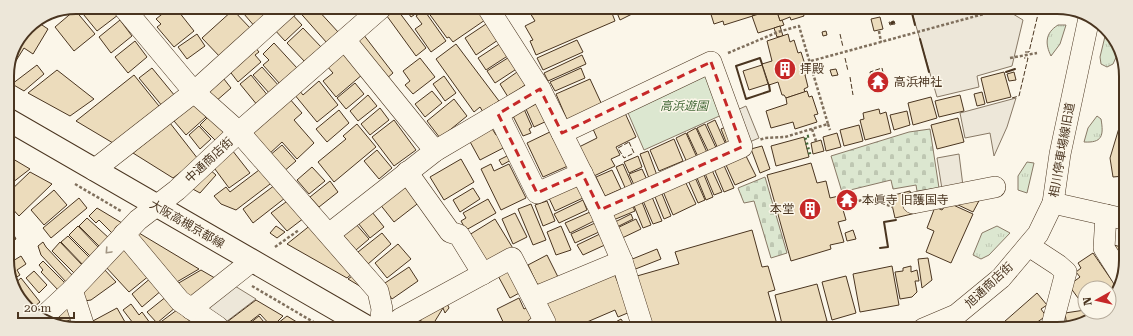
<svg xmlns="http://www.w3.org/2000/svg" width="1133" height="336" viewBox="0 0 1133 336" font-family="'Roboto Serif','Noto Sans JP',serif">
<defs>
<pattern id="grass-tufts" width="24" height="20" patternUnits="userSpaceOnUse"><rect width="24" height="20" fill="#dce7d0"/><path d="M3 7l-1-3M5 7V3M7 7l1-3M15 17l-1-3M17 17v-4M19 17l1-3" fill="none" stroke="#bec7b2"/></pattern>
<pattern id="cemetery-stones" width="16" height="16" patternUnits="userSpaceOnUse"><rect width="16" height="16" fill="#dce7d0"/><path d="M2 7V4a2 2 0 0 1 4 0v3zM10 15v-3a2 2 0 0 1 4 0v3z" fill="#bec7b2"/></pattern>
</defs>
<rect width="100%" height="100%" fill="#fbf6e9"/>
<g fill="url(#grass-tufts)" stroke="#887966">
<path d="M1058,25h8l-6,19 -9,12c-6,-12 -6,-23 7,-31z"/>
<polygon points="1107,28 1118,53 1113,64 1107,67 1101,64 1100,57"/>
<path d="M1097,116l4,3c3,17 1,24 -17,23l4,-14z"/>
<polygon points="1027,162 1034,163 1027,193 1018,190 1018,176"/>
<polygon points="997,226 1010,233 989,255 981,259 973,255 982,233"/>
</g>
<g fill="url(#cemetery-stones)" stroke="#887966">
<polygon points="930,129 939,188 917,191 916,185 893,189 891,180 842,192 831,156 909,132"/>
<polygon points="765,177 787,253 771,258 754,201 744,203 738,188"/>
</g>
<polygon fill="#dce7d0" stroke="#887966" points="707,70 726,113 644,150 625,106"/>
<g fill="#ede7d9" stroke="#887966">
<polygon points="911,9 1012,9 1013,14 1023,20 1012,66 977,76 979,87 937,97"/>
<polygon points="1016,98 1007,127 994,156 990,133 965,138 960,113"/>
<polygon points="746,106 759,138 747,143 735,111"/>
<polygon points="959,154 963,186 942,189 937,158"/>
<polygon points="230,283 256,299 222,325 196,309"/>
</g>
<g fill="#ecdcbc" stroke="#4a3520">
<polygon points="81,7 111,7 118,15 97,31 79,9"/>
<polygon points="137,7 153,7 143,15"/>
<polygon points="171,7 175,7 194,31 174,47 157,27 161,24 156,19"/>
<polygon points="196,7 209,7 201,13"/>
<polygon points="238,7 262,7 270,16 256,28"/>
<polygon points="296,8 316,8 339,33 327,43"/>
<polygon points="390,8 396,8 426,48 416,56 384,12"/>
<polygon points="405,8 424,8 411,17"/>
<polygon points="425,8 477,8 485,20 453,42 449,37 447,38"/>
<polygon points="527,8 580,8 582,11 587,8 610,8 615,21 536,55 530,41 533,40 525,26 535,21"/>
<polygon points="615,8 644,8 620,20"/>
<polygon points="709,8 775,9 724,25 723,21 714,24"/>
<polygon points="776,9 815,9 803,13 804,16 791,20 790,17 780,21"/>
<polygon points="776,9 780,21 782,20 784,25 758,33 752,16"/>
<polygon points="75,10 95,34 74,51 55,27"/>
<polygon points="233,10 251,29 221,58 202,38"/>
<polygon points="424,10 446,41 431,52 415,29 422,24 416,16"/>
<polygon points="290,12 302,25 285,41 273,28"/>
<polygon points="880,17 883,29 874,31 871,19"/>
<polygon points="120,20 132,36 111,53 99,37"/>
<polygon points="36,21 48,29 33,54 24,48 7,75 7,71 27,27"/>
<polygon points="486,24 498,40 476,55 465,38"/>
<polygon points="780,26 783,36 777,37 774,28"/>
<polygon points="303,28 322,48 306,63 287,43"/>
<polygon points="826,31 827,35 823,36 822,32"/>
<polygon points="197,34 205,46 187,59 178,47"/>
<polygon points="363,34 393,73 386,79 355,41"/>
<polygon points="788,34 790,42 794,40 798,53 801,52 808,74 805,75 808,87 804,89 805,92 786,98 784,95 782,95 778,82 769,85 762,64 772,61 767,41"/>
<polygon points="577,40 583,52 543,70 537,58"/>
<polygon points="135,41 147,57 128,73 115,57"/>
<polygon points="274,43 297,68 280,84 263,65 269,60 263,54"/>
<polygon points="501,43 509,55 486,70 478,58"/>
<polygon points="456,44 499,101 483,112 480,107 474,112 436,59"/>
<polygon points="254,46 259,52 255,55 261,62 238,82 228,69"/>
<polygon points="344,51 363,74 336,97 323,81 333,73 326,65"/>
<polygon points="582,55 586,64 548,81 544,73"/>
<polygon points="511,56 518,68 495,83 487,71"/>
<polygon points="420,58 435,77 413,94 405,85 410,81 403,71"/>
<polygon points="37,65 44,74 24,91 12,84"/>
<polygon points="762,65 768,84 749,90 743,71"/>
<polygon points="262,67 279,86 270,94 253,75"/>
<polygon points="152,68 175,96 163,107 139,78"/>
<polygon points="581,68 585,78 555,91 550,82"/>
<polygon points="836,69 838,75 832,76 830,70"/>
<polygon points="57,70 94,99 70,116 28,93"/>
<polygon points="520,70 528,83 508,97 500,84"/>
<polygon points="1004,72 1011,97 987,103 981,78"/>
<polygon points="1014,72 1016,80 1009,81 1007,74"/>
<polygon points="220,74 231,88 215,102 203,88"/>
<polygon points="134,75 163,111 118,146 76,121"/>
<polygon points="251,75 269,97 258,106 240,84"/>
<polygon points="444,76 456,93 445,101 433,84"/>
<polygon points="590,79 603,107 568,122 556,94"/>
<polygon points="319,81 338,105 317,122 294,94 299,90 303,95"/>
<polygon points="355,83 364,94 346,109 337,98"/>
<polygon points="432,91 442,103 425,117 415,104"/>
<polygon points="807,91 809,97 812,96 818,114 814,115 817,122 795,129 793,122 771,128 766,111 787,104 786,98"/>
<polygon points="982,92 985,104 977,106 974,94"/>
<polygon points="368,95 377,106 358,121 350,111"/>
<polygon points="960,95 964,111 939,117 935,101"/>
<polygon points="931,97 937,118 913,125 908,103"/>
<polygon points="289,98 302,113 294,120 314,143 297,159 282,142 268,155 249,133"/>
<polygon points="454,99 467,116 440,138 427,121"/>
<polygon points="540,102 549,120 534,127 526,109"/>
<polygon points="194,103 206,117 186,135 174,121"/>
<polygon points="380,108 389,120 370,135 361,124"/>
<polygon points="524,109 532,127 529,129 531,133 523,136 512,114"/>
<polygon points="879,109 880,114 886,112 891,133 865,140 860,120 864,119 863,113"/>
<polygon points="339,110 349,123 327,142 316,129"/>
<polygon points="907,111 910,125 894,130 890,115"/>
<polygon points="212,113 224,126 225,135 218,143 200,125"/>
<polygon points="625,113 636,137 616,147 620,155 611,159 615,166 594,176 579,147 597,138 593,129"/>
<polygon points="958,118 964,142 937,149 931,125"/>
<polygon points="394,120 416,150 394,166 372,137"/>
<polygon points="715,120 727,147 719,151 707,124"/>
<polygon points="170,123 198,159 173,178 133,153"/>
<polygon points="357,124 376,147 334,182 318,162 346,139 343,136"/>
<polygon points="705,124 718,152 710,155 697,128"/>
<polygon points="859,125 863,141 844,146 840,130"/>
<polygon points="199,126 211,139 200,149 189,135"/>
<polygon points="728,126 735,144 728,147 721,129"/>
<polygon points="1124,126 1124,176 1113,177 1110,158 1119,128"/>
<polygon points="491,127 496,135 502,132 509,145 480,160 468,138"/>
<polygon points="696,128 709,157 700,161 687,133"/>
<polygon points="554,130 570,165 543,177 527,143"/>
<polygon points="686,133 699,162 689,167 676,138"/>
<polygon points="837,133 841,147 826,151 823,137"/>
<polygon points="804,137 809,157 776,166 771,146"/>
<polygon points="674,139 683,161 659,171 650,150"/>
<polygon points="821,140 824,151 813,154 811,143"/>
<polygon points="282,145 296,161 283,172 269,156"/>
<polygon points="762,146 770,169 760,173 751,149"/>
<polygon points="232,150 250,173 229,188 212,165"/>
<polygon points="377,150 392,168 379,179 364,161"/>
<polygon points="648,151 658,178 650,181 640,154"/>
<polygon points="509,155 511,160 502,165 499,160"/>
<polygon points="8,156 30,169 8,186"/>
<polygon points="638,156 642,167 629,173 624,162"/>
<polygon points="746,156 756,176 735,185 726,165"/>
<polygon points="461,159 474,182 444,200 430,177"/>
<polygon points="722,161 734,188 724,192 713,166"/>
<polygon points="811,163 817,183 826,181 830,198 839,196 846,220 838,222 844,242 830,245 831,249 791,261 767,175"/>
<polygon points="491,164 494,171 509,164 526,198 501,210 481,169"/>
<polygon points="623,164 634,189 627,192 616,167"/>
<polygon points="263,167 274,181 236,210 221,204 214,196 226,187 230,192"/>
<polygon points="312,167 325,181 309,194 297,180"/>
<polygon points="711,168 722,192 714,195 704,171"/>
<polygon points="209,169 216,175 200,193 189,187"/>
<polygon points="642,169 648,182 635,187 629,174"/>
<polygon points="612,170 621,189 605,196 596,177"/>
<polygon points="702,170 713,197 706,200 695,173"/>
<polygon points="30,172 52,184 19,216 8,204 8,193"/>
<polygon points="694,175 705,200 698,203 687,178"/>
<polygon points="684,179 696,204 673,215 662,189"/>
<polygon points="330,181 338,192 319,207 310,197"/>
<polygon points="576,184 583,198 555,211 548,196"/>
<polygon points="275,185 285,198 253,223 243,209"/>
<polygon points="405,187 421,201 394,222 379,203"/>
<polygon points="473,188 480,199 460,212 453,200"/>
<polygon points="660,189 671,216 664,219 653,192"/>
<polygon points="54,190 67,205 44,225 31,210"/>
<polygon points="910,191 916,213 895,218 890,196"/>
<polygon points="650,192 662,221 653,224 641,196"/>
<polygon points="640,197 651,225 643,228 632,201"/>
<polygon points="981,197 973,212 954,203"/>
<polygon points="79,198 87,208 51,238 43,228"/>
<polygon points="290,199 304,218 287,231 271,213"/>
<polygon points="488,199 496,213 466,230 461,221 466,218 463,213"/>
<polygon points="583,200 587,210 559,223 554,214"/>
<polygon points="547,201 555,221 543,226 535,205"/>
<polygon points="630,201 635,211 611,221 611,209"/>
<polygon points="531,204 546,240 533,245 518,209"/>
<polygon points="951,204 973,214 951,263 926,252 934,231 927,228 935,207 942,210 945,206"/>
<polygon points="97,208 122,223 114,235 99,220 96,223 89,216"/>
<polygon points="372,212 384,227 370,238 358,223"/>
<polygon points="590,212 594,221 570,233 565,223"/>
<polygon points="515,213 527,237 513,244 502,219"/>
<polygon points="631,214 633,219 615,228 613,223"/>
<polygon points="87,218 110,239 101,248 79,226"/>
<polygon points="495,219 514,250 487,265 469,235"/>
<polygon points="636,219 641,229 620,239 615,229"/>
<polygon points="355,223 369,239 356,250 342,234"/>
<polygon points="595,223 599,232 575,243 571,234"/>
<polygon points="8,224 16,239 8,243"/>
<polygon points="312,224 354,272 347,278 287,244"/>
<polygon points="78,226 101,250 92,258 69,235"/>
<polygon points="276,226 285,232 277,238 270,233"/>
<polygon points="561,226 571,250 556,255 547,232"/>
<polygon points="752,230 762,267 768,266 775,290 768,292 778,328 652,328 637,276 679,264 675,252"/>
<polygon points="853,230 856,239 847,241 845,233"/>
<polygon points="139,233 199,269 175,283 135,237"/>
<polygon points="382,233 391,244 368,264 358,252"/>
<polygon points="602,233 607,244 583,255 577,245"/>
<polygon points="68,236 91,259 84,266 61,242"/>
<polygon points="43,242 46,247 74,277 67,283 41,255 38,246"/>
<polygon points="60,242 84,267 76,275 52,251"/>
<polygon points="125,244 150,275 129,292 105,266"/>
<polygon points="398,244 411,259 387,278 375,263"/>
<polygon points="1114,245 1124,248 1124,265"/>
<polygon points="8,248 14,256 8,259"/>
<polygon points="657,249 661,259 633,270 630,260"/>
<polygon points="1093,253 1117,288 1109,295 1109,288 1085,288 1085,299 1081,302 1070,287 1072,283 1080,277 1076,272 1081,268 1078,263"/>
<polygon points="547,255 559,279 546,286 537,284 528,265"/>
<polygon points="21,256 26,264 17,270 20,275 12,280 8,274 8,264"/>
<polygon points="928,258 932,280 922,288 918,259"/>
<polygon points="43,261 66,284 59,291 41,272 43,270 39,265"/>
<polygon points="509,265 523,291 510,298 496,272"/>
<polygon points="892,266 899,305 860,312 853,274"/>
<polygon points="911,266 911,272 917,270 919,281 915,281 917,292 912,297 900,299 895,272 903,271 903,268"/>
<polygon points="409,267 418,281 392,299 382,285"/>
<polygon points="103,268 116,282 91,300 84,301 81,290"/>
<polygon points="201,270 220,281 191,301 177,284"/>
<polygon points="34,271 47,285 39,293 26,278"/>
<polygon points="614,273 630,312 618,317 615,310 573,328 555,328 544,301"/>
<polygon points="355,274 368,291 348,279"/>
<polygon points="846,276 856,313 832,320 822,282"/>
<polygon points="152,277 162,290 142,307 132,294"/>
<polygon points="21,278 40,302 30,310 27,309 14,284"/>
<polygon points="817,284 827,321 801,328 783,328 775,295"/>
<polygon points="1037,293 1047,305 1041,309 1046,316 1036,323 1039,329 996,329"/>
<polygon points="167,296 176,307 157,323 147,312"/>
<polygon points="519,298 524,309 532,305 540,321 527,328 506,328 497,309"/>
<polygon points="256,300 283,316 272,327 260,314 243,327 225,327 223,325"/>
<polygon points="446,301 449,308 445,313 443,308 432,326 417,319"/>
<polygon points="69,303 75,318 62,323 58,313"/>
<polygon points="131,304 139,315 142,312 153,327 131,327 130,325 133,323 123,310"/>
<polygon points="181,307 191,319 181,327 160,327 158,324"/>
<polygon points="117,308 125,322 117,327 94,327 91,322"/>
<polygon points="1085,310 1085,312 1090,312 1091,318 1067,327 1065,313"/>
<polygon points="1100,312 1099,315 1093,317 1092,314"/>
<polygon points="58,313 62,323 56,326 49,321"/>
<polygon points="259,316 268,327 245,327"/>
<polygon points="287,316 305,327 273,327"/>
<polygon points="197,319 205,327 186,327"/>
<polygon points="621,319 627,328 605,328"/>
<polygon points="74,322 76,327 62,327"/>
</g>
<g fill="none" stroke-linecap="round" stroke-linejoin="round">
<g stroke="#4a3520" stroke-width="22">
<g id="minor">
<polyline points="123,7 194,92 239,132 378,291 382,309 380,327"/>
<polyline points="488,8 540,89 600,210 622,261 643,328"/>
<polyline points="345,40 435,151"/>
<polyline points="498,114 537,193 582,173"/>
<polyline points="562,133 711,62 742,147 600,210"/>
<polyline points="94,170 194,92 288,7"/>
<polyline points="407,172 450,232 459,235 483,274"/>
<polyline points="913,203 995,187"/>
<polyline points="1053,203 1124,219"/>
<polyline points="1106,215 1104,248 1123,278"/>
<polyline points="124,234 180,301 218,327"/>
<polyline points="329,234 435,151 540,89"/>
<polyline points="1029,246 1058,265 1066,272 1051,329"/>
<polyline points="72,290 84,327"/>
<polyline points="533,298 622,261"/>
<polyline points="191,309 252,261"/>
<polyline points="42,318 72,290 138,220 177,190 239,132 381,8"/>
<polyline points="400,319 512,258 545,322 536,328"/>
<polyline points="923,329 956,315 1001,278 1038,234 1053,203 1060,154 1089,18"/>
</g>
</g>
<g stroke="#4a3520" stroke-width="24">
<polyline id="major" points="7,119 367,327"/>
</g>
<g stroke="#7f6f5c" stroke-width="2.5" stroke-dasharray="3 2" stroke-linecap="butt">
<polyline points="879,31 881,42"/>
<polyline points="728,53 778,32 799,26 828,124 785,137 765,138 759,140"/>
<polyline points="1010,58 1037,53"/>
<polyline points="811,61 1002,9"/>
<polyline points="828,124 830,130"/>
<polyline points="812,129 816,141"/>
<polyline points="75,184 121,211"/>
<polyline points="849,204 868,198 893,207"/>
<polyline points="275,247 299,230"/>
<polyline points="252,286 322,327"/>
</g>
<use href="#minor" stroke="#fbf6e9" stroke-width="21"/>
<use href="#major" stroke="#fbf6e9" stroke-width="22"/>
<polyline stroke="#436837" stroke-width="3" stroke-dasharray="2 3" stroke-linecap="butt" points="809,136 805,137 810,155"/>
<g stroke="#4a3520" stroke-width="1" stroke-dasharray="5 2" stroke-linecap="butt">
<polyline points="877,9 885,12 891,9"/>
<polygon points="894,21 895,24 890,25 889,22"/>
<polyline points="840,34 843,47"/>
<polyline points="1025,52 1029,52 1039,10 1032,11"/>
<polyline points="845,58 848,71"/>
<polygon points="882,68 884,77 871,79 870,72"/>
<polyline points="850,77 853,95"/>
<polyline points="1012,98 1019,96 1028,58 1024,58"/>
<polygon points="629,142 634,153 624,158 618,148"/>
</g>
<g stroke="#4a3520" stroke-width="2">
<polyline points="911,9 915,25"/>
<polygon points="893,22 893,23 892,24 891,23"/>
<polyline points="920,39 929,72"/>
<polyline points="762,64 760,58 736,66 746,99 770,91 769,85"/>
<polyline points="1006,72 1015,69"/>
<polyline points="880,248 888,247 884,222 896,220"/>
</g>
</g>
<defs><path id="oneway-chevron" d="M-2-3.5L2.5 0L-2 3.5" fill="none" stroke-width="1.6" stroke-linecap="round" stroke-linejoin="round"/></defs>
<use stroke="#a29684" href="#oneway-chevron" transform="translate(108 251) rotate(133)"/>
<path fill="none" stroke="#c62828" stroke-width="3" stroke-dasharray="8 5" stroke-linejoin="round" d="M711,62l31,85 -142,63 -18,-37 -45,20 -39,-79 42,-25 22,44z"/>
<defs>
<g id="building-disc" transform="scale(1.15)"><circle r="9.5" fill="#c62828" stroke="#fbf6e9"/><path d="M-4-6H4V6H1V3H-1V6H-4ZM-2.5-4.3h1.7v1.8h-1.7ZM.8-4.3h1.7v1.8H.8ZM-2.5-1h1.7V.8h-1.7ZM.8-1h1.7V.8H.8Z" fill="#fff"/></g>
<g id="temple-disc" transform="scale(1.15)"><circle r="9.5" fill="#c62828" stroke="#fbf6e9"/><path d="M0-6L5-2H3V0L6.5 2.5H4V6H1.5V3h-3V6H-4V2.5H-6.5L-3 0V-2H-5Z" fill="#fff"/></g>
</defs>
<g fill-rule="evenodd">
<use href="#building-disc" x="785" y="69"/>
<use href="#temple-disc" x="878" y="82"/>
<use href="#temple-disc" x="847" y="200"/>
<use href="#building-disc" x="810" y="209"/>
</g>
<g text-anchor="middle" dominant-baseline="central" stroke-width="3" stroke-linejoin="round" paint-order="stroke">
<g font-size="12" fill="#4a3520" stroke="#fbf6e9" text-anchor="start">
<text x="800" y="69">拝殿</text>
<text x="894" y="82">高浜神社</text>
<text x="862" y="200">本眞寺 旧護国寺</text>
<text x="794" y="209" text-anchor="end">本堂</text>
</g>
<g font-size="12" font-style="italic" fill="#436837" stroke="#fbf6e9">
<text x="684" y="106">高浜遊園</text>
</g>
<g font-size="12" fill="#4a3520" stroke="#fbf6e9">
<text transform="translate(1062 150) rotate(-80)">相川停車場線旧道</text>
<text transform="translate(209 160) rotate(-43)">中通商店街</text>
<text transform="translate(187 224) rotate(30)">大阪高槻京都線</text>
<text transform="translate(989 285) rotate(-43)">旭通商店街</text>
</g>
</g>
<path d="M0 0H1133V336H0ZM76 14H1057A62 62 0 0 1 1119 76V260A62 62 0 0 1 1057 322H76A62 62 0 0 1 14 260V76A62 62 0 0 1 76 14Z" fill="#ede7d9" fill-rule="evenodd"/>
<path fill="none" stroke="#4a3520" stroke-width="2" d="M76 14H1057A62 62 0 0 1 1119 76V260A62 62 0 0 1 1057 322H76A62 62 0 0 1 14 260V76A62 62 0 0 1 76 14Z"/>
<g transform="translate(1097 300) rotate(262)"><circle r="19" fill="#fbf6e9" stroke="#b4a999"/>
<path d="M0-3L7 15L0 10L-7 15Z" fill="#c62828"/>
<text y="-6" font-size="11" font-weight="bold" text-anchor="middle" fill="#4a3520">N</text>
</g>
<path d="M18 312v6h56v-6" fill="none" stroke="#4a3520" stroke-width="2"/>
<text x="24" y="312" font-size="12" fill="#4a3520" stroke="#fbf6e9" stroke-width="3" paint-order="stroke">20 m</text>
</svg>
